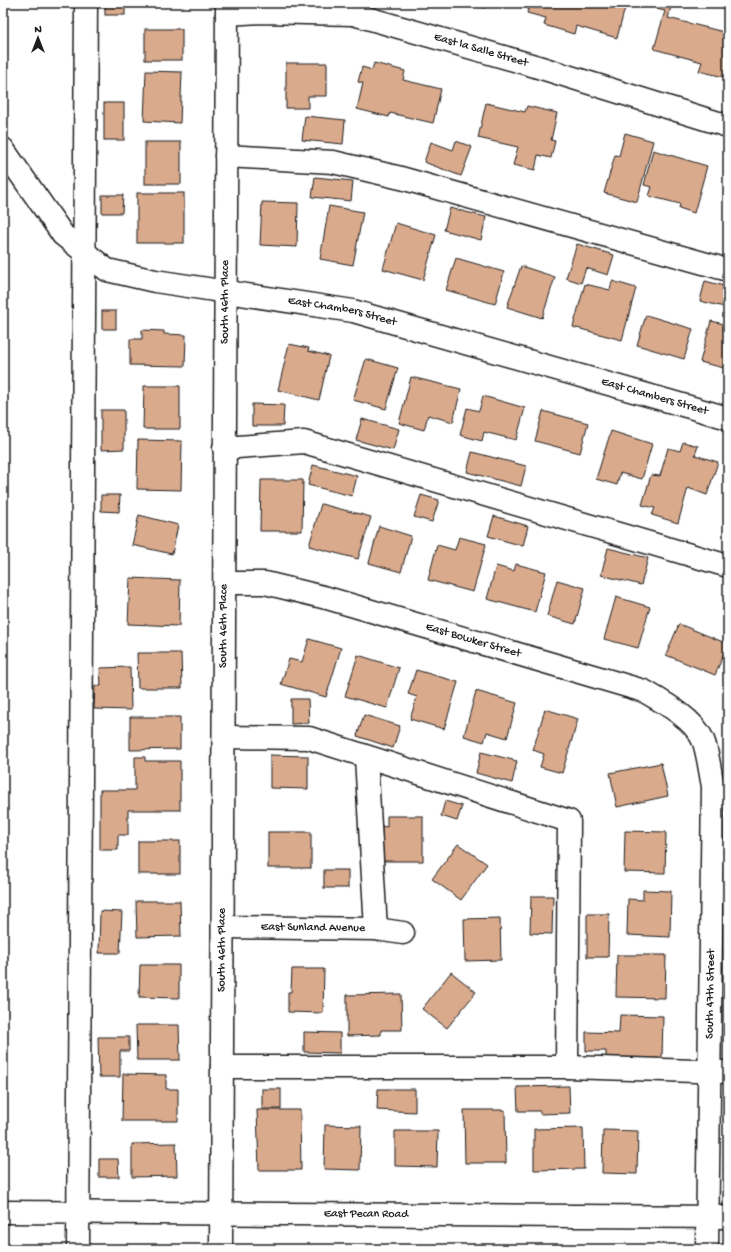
<svg xmlns="http://www.w3.org/2000/svg" width="731" height="1252" viewBox="0 0 731 1252" font-family="'Gochi Hand',sans-serif">
<rect width="100%" height="100%" fill="#fff"/>
<filter id="ink" filterUnits="userSpaceOnUse"><feTurbulence type="fractalNoise" baseFrequency=".025" numOctaves="2"/><feDisplacementMap in="SourceGraphic" scale="8" xChannelSelector="R" yChannelSelector="G"/><feConvolveMatrix kernelMatrix="1 2 1 2 8 2 1 2 1" color-interpolation-filters="sRGB"/></filter>
<g filter="url(#ink)">
<g fill="#daaa8d" stroke="#1c1c1c">
<rect x="105" y="3" width="20" height="12"/>
<polygon points="466,3 486,3 485,8"/>
<polygon points="530,3 621,3 626,4 617,38 576,26 574,34 544,25 546,18 527,13"/>
<polygon points="657,3 672,3 668,18 728,33 728,78 699,71 702,62 654,49 665,11 656,9"/>
<rect x="145" y="29" width="37" height="31"/>
<polygon points="286,63 327,63 327,96 308,96 308,108 286,108"/>
<polygon points="374,63 405,71 403,80 441,89 433,123 390,113 389,117 357,109 363,83 358,82 362,67 372,70"/>
<polygon points="146,71 182,72 180,123 144,121"/>
<rect x="104" y="103" width="20" height="37"/>
<polygon points="486,103 525,112 527,106 557,113 551,140 555,141 551,158 538,155 535,170 513,165 518,147 478,138"/>
<polygon points="305,116 345,120 343,144 302,140"/>
<polygon points="625,133 653,141 637,202 604,193 615,155 619,156"/>
<polygon points="456,141 472,147 461,176 424,162 431,142 453,150"/>
<rect x="145" y="142" width="36" height="42"/>
<polygon points="653,150 707,166 694,213 679,208 680,204 649,196 652,187 644,185"/>
<polygon points="315,177 353,181 351,201 312,197"/>
<rect x="137" y="193" width="47" height="50"/>
<polygon points="102,195 123,195 122,213 102,213"/>
<polygon points="262,202 298,203 297,247 260,245"/>
<polygon points="329,206 363,212 353,265 320,259"/>
<polygon points="450,208 486,217 481,240 444,230"/>
<polygon points="396,223 436,235 423,280 383,269"/>
<polygon points="577,244 614,255 608,275 586,268 581,283 566,278"/>
<polygon points="456,258 504,272 495,304 446,290"/>
<polygon points="521,266 555,277 542,318 507,307"/>
<polygon points="612,281 636,288 622,340 573,327 585,284 610,290"/>
<polygon points="705,281 728,287 728,308 700,301"/>
<rect x="102" y="311" width="14" height="18"/>
<polygon points="646,315 693,329 684,359 637,345"/>
<polygon points="711,321 728,325 728,369 700,362"/>
<polygon points="142,330 164,331 164,334 186,335 185,366 130,365 130,339 142,339"/>
<polygon points="289,344 309,348 308,351 329,356 319,400 278,390"/>
<polygon points="366,359 398,368 386,409 353,400"/>
<polygon points="411,377 461,389 453,422 428,415 424,430 399,423"/>
<polygon points="144,386 180,386 180,429 143,429"/>
<polygon points="483,396 525,408 516,440 484,432 482,441 460,435 467,408 479,411"/>
<polygon points="252,404 284,405 283,426 252,426"/>
<polygon points="101,410 124,410 124,449 101,450"/>
<polygon points="543,411 588,423 580,453 535,441"/>
<polygon points="362,419 399,429 393,450 356,440"/>
<polygon points="611,431 652,444 642,479 620,473 617,485 596,479"/>
<polygon points="138,440 182,441 181,490 137,489"/>
<polygon points="683,442 698,446 695,455 718,462 707,495 688,488 678,523 652,515 655,508 642,505 651,475 660,476 668,448 680,451"/>
<polygon points="472,452 526,466 521,486 467,472"/>
<polygon points="313,465 357,476 352,496 308,485"/>
<polygon points="261,480 303,480 302,531 260,531"/>
<polygon points="101,495 120,495 119,512 101,511"/>
<polygon points="421,495 439,500 432,522 414,517"/>
<polygon points="321,504 371,517 358,559 309,546"/>
<polygon points="139,515 178,525 172,554 132,545"/>
<polygon points="494,516 528,526 523,546 488,536"/>
<polygon points="379,526 411,536 401,572 369,563"/>
<polygon points="459,537 486,544 473,592 428,580 437,545 455,550"/>
<polygon points="608,548 648,558 641,585 601,575"/>
<polygon points="516,564 546,572 535,612 487,599 496,566 514,571"/>
<polygon points="130,578 180,580 179,626 128,624"/>
<polygon points="557,580 585,588 575,624 547,616"/>
<polygon points="616,597 650,607 638,648 604,639"/>
<polygon points="679,624 728,644 715,675 666,655"/>
<polygon points="309,639 341,648 326,697 281,684 289,659 302,662"/>
<polygon points="137,653 181,653 182,688 138,688"/>
<polygon points="358,655 399,668 387,708 345,696"/>
<polygon points="130,667 131,710 94,709 95,686 101,686 100,668"/>
<polygon points="416,670 458,682 444,729 410,719 417,697 408,694"/>
<polygon points="476,691 517,703 507,738 487,732 484,742 464,736"/>
<polygon points="291,699 308,699 309,723 291,724"/>
<polygon points="545,709 578,719 562,773 540,767 544,754 533,750"/>
<polygon points="364,715 400,726 393,748 357,736"/>
<polygon points="130,717 180,717 180,749 130,750"/>
<polygon points="481,752 517,761 512,783 476,773"/>
<polygon points="270,755 308,756 308,789 270,788"/>
<polygon points="135,757 145,757 145,761 180,761 180,810 128,810 128,835 118,835 118,850 100,850 100,790 135,790"/>
<polygon points="661,763 668,796 617,807 610,773"/>
<polygon points="445,801 462,806 457,821 441,816"/>
<polygon points="387,816 423,816 423,861 382,861 382,826 387,827"/>
<polygon points="625,831 666,832 665,873 624,872"/>
<rect x="268" y="832" width="43" height="36"/>
<rect x="138" y="841" width="42" height="33"/>
<polygon points="458,844 487,864 461,900 432,879"/>
<rect x="324" y="870" width="24" height="18"/>
<polygon points="643,890 671,891 670,937 627,935 628,899 643,900"/>
<polygon points="531,896 553,896 552,934 530,933"/>
<polygon points="136,901 180,901 181,936 137,937"/>
<polygon points="100,911 122,912 120,953 99,953"/>
<polygon points="587,914 609,914 608,957 587,957"/>
<polygon points="500,918 501,960 465,961 464,919"/>
<polygon points="617,955 666,955 665,998 616,997"/>
<polygon points="140,965 179,965 179,998 139,997"/>
<polygon points="292,969 324,969 323,1013 288,1012 288,992 291,992"/>
<polygon points="451,972 476,992 447,1028 422,1009"/>
<polygon points="401,994 402,1030 381,1030 381,1035 347,1036 347,995"/>
<polygon points="620,1015 663,1016 662,1059 606,1058 606,1051 586,1051 586,1032 619,1033"/>
<polygon points="136,1025 179,1025 180,1060 137,1060"/>
<polygon points="304,1032 340,1033 340,1053 304,1052"/>
<polygon points="98,1037 129,1037 129,1051 120,1051 120,1077 99,1077"/>
<polygon points="123,1074 166,1075 166,1089 178,1089 178,1121 122,1121"/>
<polygon points="569,1086 570,1113 540,1114 540,1111 518,1111 517,1087"/>
<rect x="262" y="1089" width="19" height="20"/>
<polygon points="378,1089 415,1089 415,1112 377,1110"/>
<polygon points="257,1110 300,1110 301,1170 259,1170"/>
<polygon points="464,1110 505,1110 506,1163 465,1163"/>
<polygon points="325,1125 361,1126 360,1170 324,1169"/>
<polygon points="583,1128 584,1169 534,1170 534,1129"/>
<polygon points="603,1130 638,1131 637,1174 602,1173"/>
<polygon points="395,1131 438,1131 437,1167 395,1166"/>
<polygon points="176,1143 177,1176 132,1177 132,1144"/>
<polygon points="99,1159 118,1159 119,1177 99,1177"/>
</g>
<g fill="none" stroke-linecap="round" stroke-linejoin="round">
<g stroke="#1c1c1c" stroke-width="25">
<g id="minor">
<path id="s1" d="M227,14l34,-2 92,2 182,52 193,60"/>
<path id="s2" d="M3,149l60,86 44,35 48,11 198,30 375,107"/>
<polyline points="226,156 333,162 401,178 728,270"/>
<polyline points="224,448 304,442 728,566"/>
<path id="s3" d="M225,583h40l62,15 317,93c19,11 50,28 59,49 5,12 7,33 10,46l-6,463"/>
<polyline points="224,737 309,738 569,821 567,1067"/>
<polyline points="366,757 376,929"/>
<path id="s4" d="M223,927l153,2 27,4"/>
<polyline points="222,1067 567,1067 728,1072"/>
<path id="s5" d="M3,1212l725,5"/>
<polyline points="78,1249 86,3"/>
<path id="s6" d="M221,1249l6,-1246"/>
</g>
</g>
<use href="#minor" stroke="#fff" stroke-width="22"/>
</g>
</g>
<g text-anchor="middle" dominant-baseline="central" stroke-width="4" stroke-linejoin="round" paint-order="stroke">
<g font-size="12" fill="#1c1c1c" stroke="#fff">
<text stroke="none"><textPath href="#s1" startOffset="259">East la Salle Street</textPath></text>
<text stroke="none"><textPath href="#s6" startOffset="947">South 46th Place</textPath></text>
<text stroke="none"><textPath href="#s2" startOffset="400">East Chambers Street</textPath></text>
<text stroke="none"><textPath href="#s2" startOffset="724">East Chambers Street</textPath></text>
<text stroke="none"><textPath href="#s6" startOffset="623">South 46th Place</textPath></text>
<text stroke="none"><textPath href="#s3" startOffset="256">East Bowker Street</textPath></text>
<text stroke="none"><textPath href="#s4" startOffset="90">East Sunland Avenue</textPath></text>
<text stroke="none"><textPath href="#s6" startOffset="299">South 46th Place</textPath></text>
<text transform="translate(711 994) rotate(-89)">South 47th Street</text>
<text stroke="none"><textPath href="#s5" startOffset="363">East Pecan Road</textPath></text>
</g>
</g>
<rect width="731" height="1252" fill="none" stroke="#fff" stroke-width="16"/>
<rect x="8" y="8" width="715" height="1236" fill="none" stroke="#1c1c1c" stroke-width="1.5" filter="url(#ink)"/>
<g transform="translate(38 38)" stroke="#ffffff" stroke-width="3" paint-order="stroke">
<path d="M0-3L7 15L0 10L-7 15Z" fill="#1c1c1c"/>
<text y="-6" font-size="11" font-weight="bold" text-anchor="middle" fill="#1c1c1c">N</text>
</g>
</svg>
